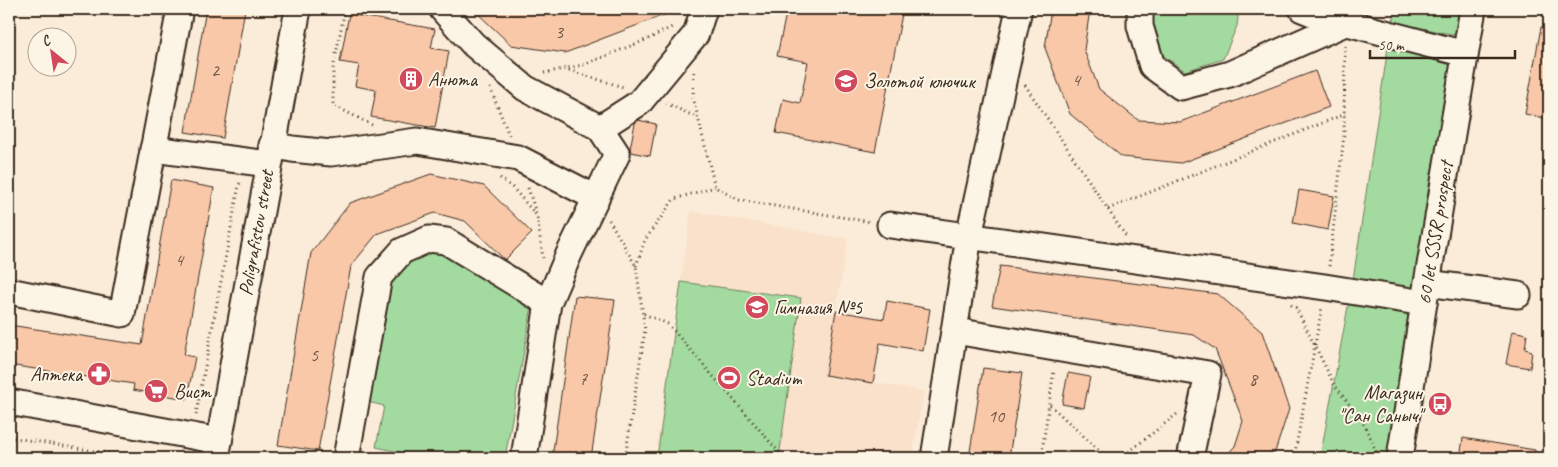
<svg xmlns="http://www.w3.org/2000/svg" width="1558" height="467" viewBox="0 0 1558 467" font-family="Caveat,sans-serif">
<rect width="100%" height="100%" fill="#fbecd9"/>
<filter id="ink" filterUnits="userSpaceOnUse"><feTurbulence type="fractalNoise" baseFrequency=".02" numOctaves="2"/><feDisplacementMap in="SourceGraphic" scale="10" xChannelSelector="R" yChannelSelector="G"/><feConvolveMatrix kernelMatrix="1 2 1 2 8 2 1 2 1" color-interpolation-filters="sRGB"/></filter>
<g filter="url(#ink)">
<polygon fill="#fae1cb" points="691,211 848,239 825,374 924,391 912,458 655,458"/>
<g fill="#a3da9f" stroke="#6f825e">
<polygon points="1151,9 1239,9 1237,26 1223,59 1185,71 1154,49"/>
<polygon points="1395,9 1464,9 1460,36 1393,22"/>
<polygon points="1388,47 1454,60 1415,289 1353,280"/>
<polygon points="434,249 444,250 532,306 505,458 427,458 376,447 384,406 364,401 389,278 410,260"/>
<polygon points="681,282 801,298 779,458 657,458"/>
<polygon points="1349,301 1402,310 1414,324 1392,458 1320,458"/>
</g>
<g fill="#f9c8a9" stroke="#3b2a1e">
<polygon points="206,9 245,9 223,138 185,132"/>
<polygon points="473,9 532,9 557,15 574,9 677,10 565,53 511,45"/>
<polygon points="787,9 903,9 875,152 776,133 783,99 800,103 808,62 777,56"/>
<polygon points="1051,9 1090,9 1084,50 1099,89 1138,120 1180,122 1315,71 1329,107 1181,163 1122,157 1070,114 1045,48"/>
<polygon points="349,14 435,29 431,48 449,51 435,128 371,117 376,90 355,86 359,65 340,62"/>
<polygon points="1541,27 1549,28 1549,119 1525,114"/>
<polygon points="638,120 656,124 650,156 631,152 630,149 635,123"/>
<polygon points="431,174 484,186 532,233 505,260 465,221 435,213 377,234 351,266 318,451 278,445 311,253 350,203"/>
<polygon points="171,180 214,188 184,355 195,357 187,399 133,390 134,384 9,365 9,325 142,345"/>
<polygon points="1299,190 1334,196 1328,230 1293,223"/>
<polygon points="1000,266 1218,294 1262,332 1289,409 1273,458 1224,458 1235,446 1243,421 1215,349 1194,335 992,306"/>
<polygon points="575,296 615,300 591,458 552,458"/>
<polygon points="887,301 930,309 923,351 880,343 873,383 825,375 836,311 884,319"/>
<polygon points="1512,331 1527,334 1525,349 1532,351 1530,368 1506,364"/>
<polygon points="983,368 1022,373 1009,458 969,458"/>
<polygon points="1068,373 1090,377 1084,408 1062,404"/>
<polygon points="1463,438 1535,450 1535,458 1460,458"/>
</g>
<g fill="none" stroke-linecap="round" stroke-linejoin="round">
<g stroke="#3b2a1e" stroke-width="29">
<g id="minor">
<polyline points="442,9 473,44 525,88 600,128 617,154 569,254 548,303 524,458"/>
<polyline points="1140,9 1140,26 1152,66 1181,87 1230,74 1345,23"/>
<polyline points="1302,9 1317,15 1465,54"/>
<polyline points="600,128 639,103 696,34 704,9"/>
<polyline points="272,145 292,149 331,153 417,141 518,158 596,198"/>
<polyline points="153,149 269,164"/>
<polyline points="890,225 1325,287 1424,303"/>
<polyline points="1427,283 1518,295"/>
<polyline points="9,291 122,314 180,9"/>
<polyline points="955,331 1208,374 1190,458"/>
<polyline points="9,402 219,441"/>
<polyline points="216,458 298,9"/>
<polyline points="346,458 379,277 402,251 429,239 446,241 548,303"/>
<polyline points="934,458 969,236 1019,9"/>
<polyline points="1400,458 1427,283 1473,9"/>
</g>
</g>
<g stroke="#3b2a1e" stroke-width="3" stroke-dasharray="1 4" stroke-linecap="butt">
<polyline points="345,9 333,69 333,105 372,125"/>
<polyline points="564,69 623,87"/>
<polyline points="694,72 693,97 715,187 739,200 871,222"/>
<polyline points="544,73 583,65 648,39 672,27"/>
<polyline points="1025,85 1127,238"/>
<polyline points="490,88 509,135"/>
<polyline points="666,103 698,118"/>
<polyline points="500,178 513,188 537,216 543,258"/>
<polyline points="528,188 536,213"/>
<polyline points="1108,209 1345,114"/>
<polyline points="609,220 636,266 645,330 625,458"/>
<polyline points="636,266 645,240 674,199 715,187"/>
<polyline points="1329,266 1344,135 1345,46"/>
<polyline points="1291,305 1296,308 1334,384 1366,427 1378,456"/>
<polyline points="644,314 668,324 784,458"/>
<polyline points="1050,405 1107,458"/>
<polyline points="196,415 239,185 241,181"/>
<polyline points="9,437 137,458"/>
<polyline points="1041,458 1054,370"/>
<polyline points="1121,458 1177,414"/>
<polyline points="1294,458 1322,307"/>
</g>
<use href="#minor" stroke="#fcf5e5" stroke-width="25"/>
</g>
</g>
<defs>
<g id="building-disc" transform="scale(1.25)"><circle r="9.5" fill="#d1495b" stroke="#fcf5e5"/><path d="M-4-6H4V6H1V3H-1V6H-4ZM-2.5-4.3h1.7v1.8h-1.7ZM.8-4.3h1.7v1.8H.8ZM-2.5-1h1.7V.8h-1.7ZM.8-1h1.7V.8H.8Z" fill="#fff"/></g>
<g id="school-disc" transform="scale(1.25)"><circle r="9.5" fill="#d1495b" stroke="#fcf5e5"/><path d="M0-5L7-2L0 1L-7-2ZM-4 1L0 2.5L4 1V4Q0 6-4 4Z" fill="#fff"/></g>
<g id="pharmacy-disc" transform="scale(1.25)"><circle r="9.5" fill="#d1495b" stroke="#fcf5e5"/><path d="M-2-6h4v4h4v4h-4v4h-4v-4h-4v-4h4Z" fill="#fff"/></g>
<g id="stadium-disc" transform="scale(1.25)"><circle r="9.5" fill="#d1495b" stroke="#fcf5e5"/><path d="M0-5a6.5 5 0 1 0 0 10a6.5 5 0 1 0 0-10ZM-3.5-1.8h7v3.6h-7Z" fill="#fff"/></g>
<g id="supermarket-disc" transform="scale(1.25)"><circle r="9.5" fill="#d1495b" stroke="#fcf5e5"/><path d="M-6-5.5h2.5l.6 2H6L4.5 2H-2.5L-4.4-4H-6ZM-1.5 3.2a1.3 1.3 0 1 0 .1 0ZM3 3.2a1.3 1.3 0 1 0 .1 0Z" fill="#fff"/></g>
<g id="bus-disc" transform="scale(1.25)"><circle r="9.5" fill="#d1495b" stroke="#fcf5e5"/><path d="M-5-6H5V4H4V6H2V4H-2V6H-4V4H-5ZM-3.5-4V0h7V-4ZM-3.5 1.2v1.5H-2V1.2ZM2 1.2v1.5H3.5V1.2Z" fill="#fff"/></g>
</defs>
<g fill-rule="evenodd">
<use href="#building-disc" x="411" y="79"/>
<use href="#school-disc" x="846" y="81"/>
<use href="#school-disc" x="757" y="307"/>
<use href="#pharmacy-disc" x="99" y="374"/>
<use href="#stadium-disc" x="729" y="378"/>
<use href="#supermarket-disc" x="156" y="391"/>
<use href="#bus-disc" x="1440" y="404"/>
</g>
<g text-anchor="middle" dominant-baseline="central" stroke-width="4" stroke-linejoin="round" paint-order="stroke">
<g font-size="18" fill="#6a5241">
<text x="559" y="32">3</text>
<text x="215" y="70">2</text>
<text x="1076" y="80">4</text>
<text x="179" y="260">4</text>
<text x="314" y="355">5</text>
<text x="583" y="379">7</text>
<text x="1253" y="379">8</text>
<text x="996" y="416">10</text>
</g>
<g font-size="20" fill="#3b2a1e" stroke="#fcf5e5" text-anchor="start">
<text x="428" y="79">Анюта</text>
<text x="864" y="81">Золотой ключик</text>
<text x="774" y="307">Гимназия №5</text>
<text x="82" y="374" text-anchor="end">Аптека</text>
<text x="746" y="378">Stadium</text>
<text x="174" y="391">Вист</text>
<text x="1422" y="392" text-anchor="end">Магазин<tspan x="1422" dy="23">"Сан Саныч"</tspan></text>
</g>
<g font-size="20" fill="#3b2a1e" stroke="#fcf5e5">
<text transform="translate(256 233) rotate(-80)">Poligrafistov street</text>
<text transform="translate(1435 233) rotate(-81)">60 let SSSR prospect</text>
</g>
</g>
<rect width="1558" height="467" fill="none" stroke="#fcf5e5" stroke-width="30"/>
<rect x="15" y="15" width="1528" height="437" fill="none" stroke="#3b2a1e" stroke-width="2" filter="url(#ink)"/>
<g transform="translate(52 52) rotate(330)"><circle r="24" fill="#fcf5e5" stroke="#afa495"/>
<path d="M0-4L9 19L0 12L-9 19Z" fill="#d1495b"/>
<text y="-8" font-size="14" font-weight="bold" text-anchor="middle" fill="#3b2a1e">С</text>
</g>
<path d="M1370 50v8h145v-8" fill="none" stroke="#3b2a1e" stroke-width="2.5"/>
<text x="1378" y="50" font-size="15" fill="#3b2a1e" stroke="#fcf5e5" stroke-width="4" paint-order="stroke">50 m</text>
</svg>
